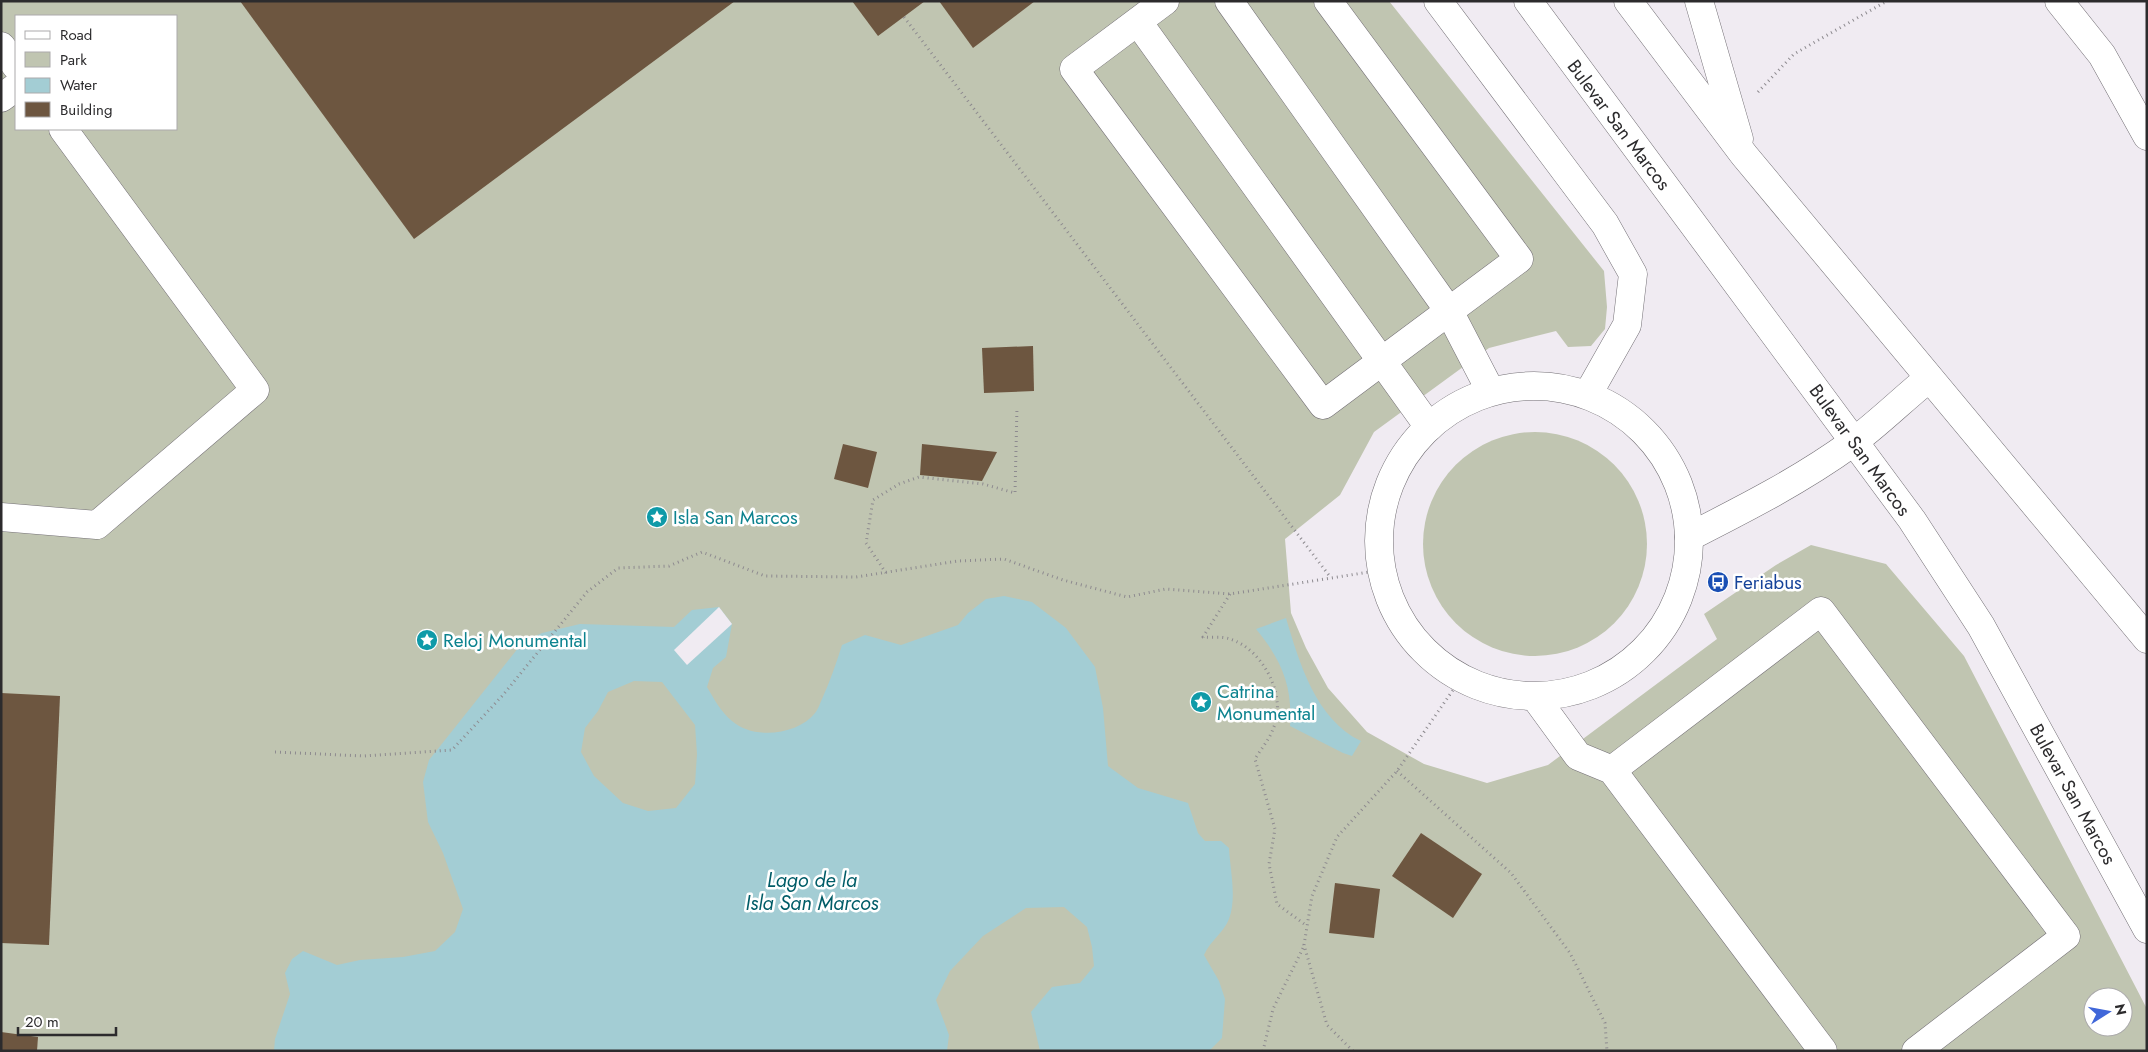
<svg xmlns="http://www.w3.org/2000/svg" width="2148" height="1052" viewBox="0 0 2148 1052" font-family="Jost,sans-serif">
<rect width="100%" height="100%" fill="#f0ebf2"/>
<g fill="#c0c5b1" fill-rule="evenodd">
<path d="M1,1h1388l215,270 3,36 -2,22 -14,17 -23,1 -12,-16 -67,17 -115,84 -34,63 -55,44 6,74 15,35 22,40 39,44 57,32 63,19 61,-18 169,-126 -13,-25 72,-49 35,-20 75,19 78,92 183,353v42h-2146zM16,16h160v113h-160zM2093,997h30v30h-30z"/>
<circle cx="1535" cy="544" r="112"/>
</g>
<g fill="#a3cdd4" fill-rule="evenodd">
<path d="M1004,596l28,6 34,26 29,39 8,41 5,58 30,22 50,15 10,30 7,8h16l8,7c1,22 8,49 0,71 -5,13 -19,22 -25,36l15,26 6,18 -3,39 -13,13h-169l-9,-39 21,-25 28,-4 14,-17 -2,-19 -5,-20 -23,-20 -38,1 -43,28 -33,35 -14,29 13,35 -2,16h-673l1,-12 15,-45 -5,-21 7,-14 11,-8 34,14 23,-5 43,-3 32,-6 20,-19 8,-23 -20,-56 -15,-31 -5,-40 6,-22 94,-118 19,-9 38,-9 94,3 18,-17 27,-3 13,17 -6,33 -13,11 -6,19c7,12 14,25 25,34 21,19 66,14 83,-8 3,-3 5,-10 7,-14 8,-18 14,-35 20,-54l23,-10 36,10 57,-20 10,-12 18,-14zM634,681l28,1 33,43 2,29 -2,30 -19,24 -28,3 -25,-8 -29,-27 -13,-24 4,-24 13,-17 10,-19z"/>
<path d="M1286,618c13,44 30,102 75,123l-9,15 -9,-3 -53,-27c3,-40 -9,-67 -34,-97z"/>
</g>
<polygon fill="#f0ebf2" points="719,607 732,624 687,665 674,650"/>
<g fill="#6d5640">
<polygon points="240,1 735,1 414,239"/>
<polygon points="852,1 925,1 878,36"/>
<polygon points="939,1 1035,1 973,48"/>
<polygon points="1033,346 1034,391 984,393 982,348"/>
<polygon points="843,444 877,452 868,488 834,479"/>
<polygon points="922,444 997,452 982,481 920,475"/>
<polygon points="1,693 60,696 49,945 1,943"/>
<polygon points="1421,833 1482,874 1453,918 1392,876"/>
<polygon points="1335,883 1380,889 1374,938 1329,933"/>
<polygon points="1,1032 38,1037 37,1051 1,1051"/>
</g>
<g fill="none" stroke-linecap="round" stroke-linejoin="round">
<g stroke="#736f75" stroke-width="29">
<g id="minor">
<polyline points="1165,1 1074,69 1323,405 1519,259 1328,1"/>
<polyline points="1229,1 1449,311 1490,390"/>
<polyline points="1438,1 1605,224 1633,274 1627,325 1588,394"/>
<polyline points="1528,1 1912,520 1981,626 2147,929"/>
<polyline points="1628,1 1744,155 2147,639"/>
<polyline points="1699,1 1739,139"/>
<polyline points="2059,1 2102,55 2147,136"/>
<polyline points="1138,22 1429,427"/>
<polyline points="1,46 16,66"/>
<polyline points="1,98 16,87"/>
<circle cx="1534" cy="541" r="155"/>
<polyline points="1,517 97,525 255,390 63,129"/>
<path d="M1689,537c57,-29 112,-57 163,-94 27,-20 51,-44 77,-65"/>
<polyline points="1535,697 1578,756 1612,770 1823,1051"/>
<polyline points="1612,770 1821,611 2066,936 1916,1051"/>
</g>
</g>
<g stroke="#8d8a8f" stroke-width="3" stroke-dasharray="1 4" stroke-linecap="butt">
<polyline points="904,17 1331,578"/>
<polyline points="1758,92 1794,54 1887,1"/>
<polyline points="886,573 866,543 873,500 899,484 919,477 983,484 1015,493 1017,407"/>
<path d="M1230,594l-27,43c8,1 19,-1 27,2 33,10 58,58 43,90 -4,11 -12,20 -18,30l20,70 -6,35 8,40 30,22"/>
<polyline points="275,752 364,756 452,750 503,695 587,592 618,568 669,566 702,552 765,576 856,577 958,561 1004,559 1063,580 1127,597 1166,589 1230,594 1382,570"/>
<polyline points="1397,771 1511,873 1570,953 1605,1023 1607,1051"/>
<polyline points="1263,1051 1273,1009 1304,946"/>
<polyline points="1353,1051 1327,1025 1304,945 1312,896 1337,837 1397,771 1462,677"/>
</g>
<use href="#minor" stroke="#fff" stroke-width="28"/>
</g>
<defs>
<g id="sight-disc" transform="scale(1.125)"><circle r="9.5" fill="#0f9aa8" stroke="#fff"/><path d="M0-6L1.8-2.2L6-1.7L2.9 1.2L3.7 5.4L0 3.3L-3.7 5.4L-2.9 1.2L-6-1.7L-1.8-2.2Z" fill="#fff"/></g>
<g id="bus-disc" transform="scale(1.125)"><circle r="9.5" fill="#1a4fb4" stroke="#fff"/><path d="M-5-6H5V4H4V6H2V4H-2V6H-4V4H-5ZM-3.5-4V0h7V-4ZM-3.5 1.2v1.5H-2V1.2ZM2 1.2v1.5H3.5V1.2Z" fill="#fff"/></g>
</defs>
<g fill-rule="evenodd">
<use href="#sight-disc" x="657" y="517"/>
<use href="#bus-disc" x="1718" y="582"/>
<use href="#sight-disc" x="427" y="640"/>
<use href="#sight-disc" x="1201" y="702"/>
</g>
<g text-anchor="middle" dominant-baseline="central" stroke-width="5" stroke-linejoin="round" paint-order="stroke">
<g font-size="19" fill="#2c2b2d" stroke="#fff">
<text transform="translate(1619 125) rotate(53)">Bulevar San Marcos</text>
<text transform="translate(1860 450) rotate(54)">Bulevar San Marcos</text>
<text transform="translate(2073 794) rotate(61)">Bulevar San Marcos</text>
</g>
<g font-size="19" fill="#0d838f" stroke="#fff" text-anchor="start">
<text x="673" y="517">Isla San Marcos</text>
<text x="443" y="640">Reloj Monumental</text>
<text x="1217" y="691">Catrina<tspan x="1217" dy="22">Monumental</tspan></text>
</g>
<g font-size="19" fill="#164399" stroke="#fff" text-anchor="start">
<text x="1734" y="582">Feriabus</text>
</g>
<g font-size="20" font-style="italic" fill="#005c67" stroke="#fff">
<text x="812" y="880">Lago de la<tspan x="812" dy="23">Isla San Marcos</tspan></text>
</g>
</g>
<rect width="2148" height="1052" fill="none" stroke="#2c2b2d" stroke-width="5"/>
<rect x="15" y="15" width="162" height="115" fill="#ffffff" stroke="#abaaab"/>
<rect x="25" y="31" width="25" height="8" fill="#ffffff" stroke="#abaaab"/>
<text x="60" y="40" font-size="15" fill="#2c2b2d">Road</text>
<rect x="25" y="52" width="25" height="15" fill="#c0c5b1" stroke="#abaaab"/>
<text x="60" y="65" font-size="15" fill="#2c2b2d">Park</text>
<rect x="25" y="78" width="25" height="15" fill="#a3cdd4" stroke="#abaaab"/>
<text x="60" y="90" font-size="15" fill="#2c2b2d">Water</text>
<rect x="25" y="102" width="25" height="15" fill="#6d5640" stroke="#abaaab"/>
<text x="60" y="115" font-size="15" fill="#2c2b2d">Building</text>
<g transform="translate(2108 1012) rotate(79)"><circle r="24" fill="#ffffff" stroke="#abaaab"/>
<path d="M0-4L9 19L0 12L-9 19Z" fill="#4067d9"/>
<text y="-8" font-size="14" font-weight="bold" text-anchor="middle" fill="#2c2b2d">N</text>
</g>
<path d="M18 1027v8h98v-8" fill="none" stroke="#2c2b2d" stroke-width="2.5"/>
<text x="25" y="1027" font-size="15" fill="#2c2b2d" stroke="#ffffff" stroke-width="4" paint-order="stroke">20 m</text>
</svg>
